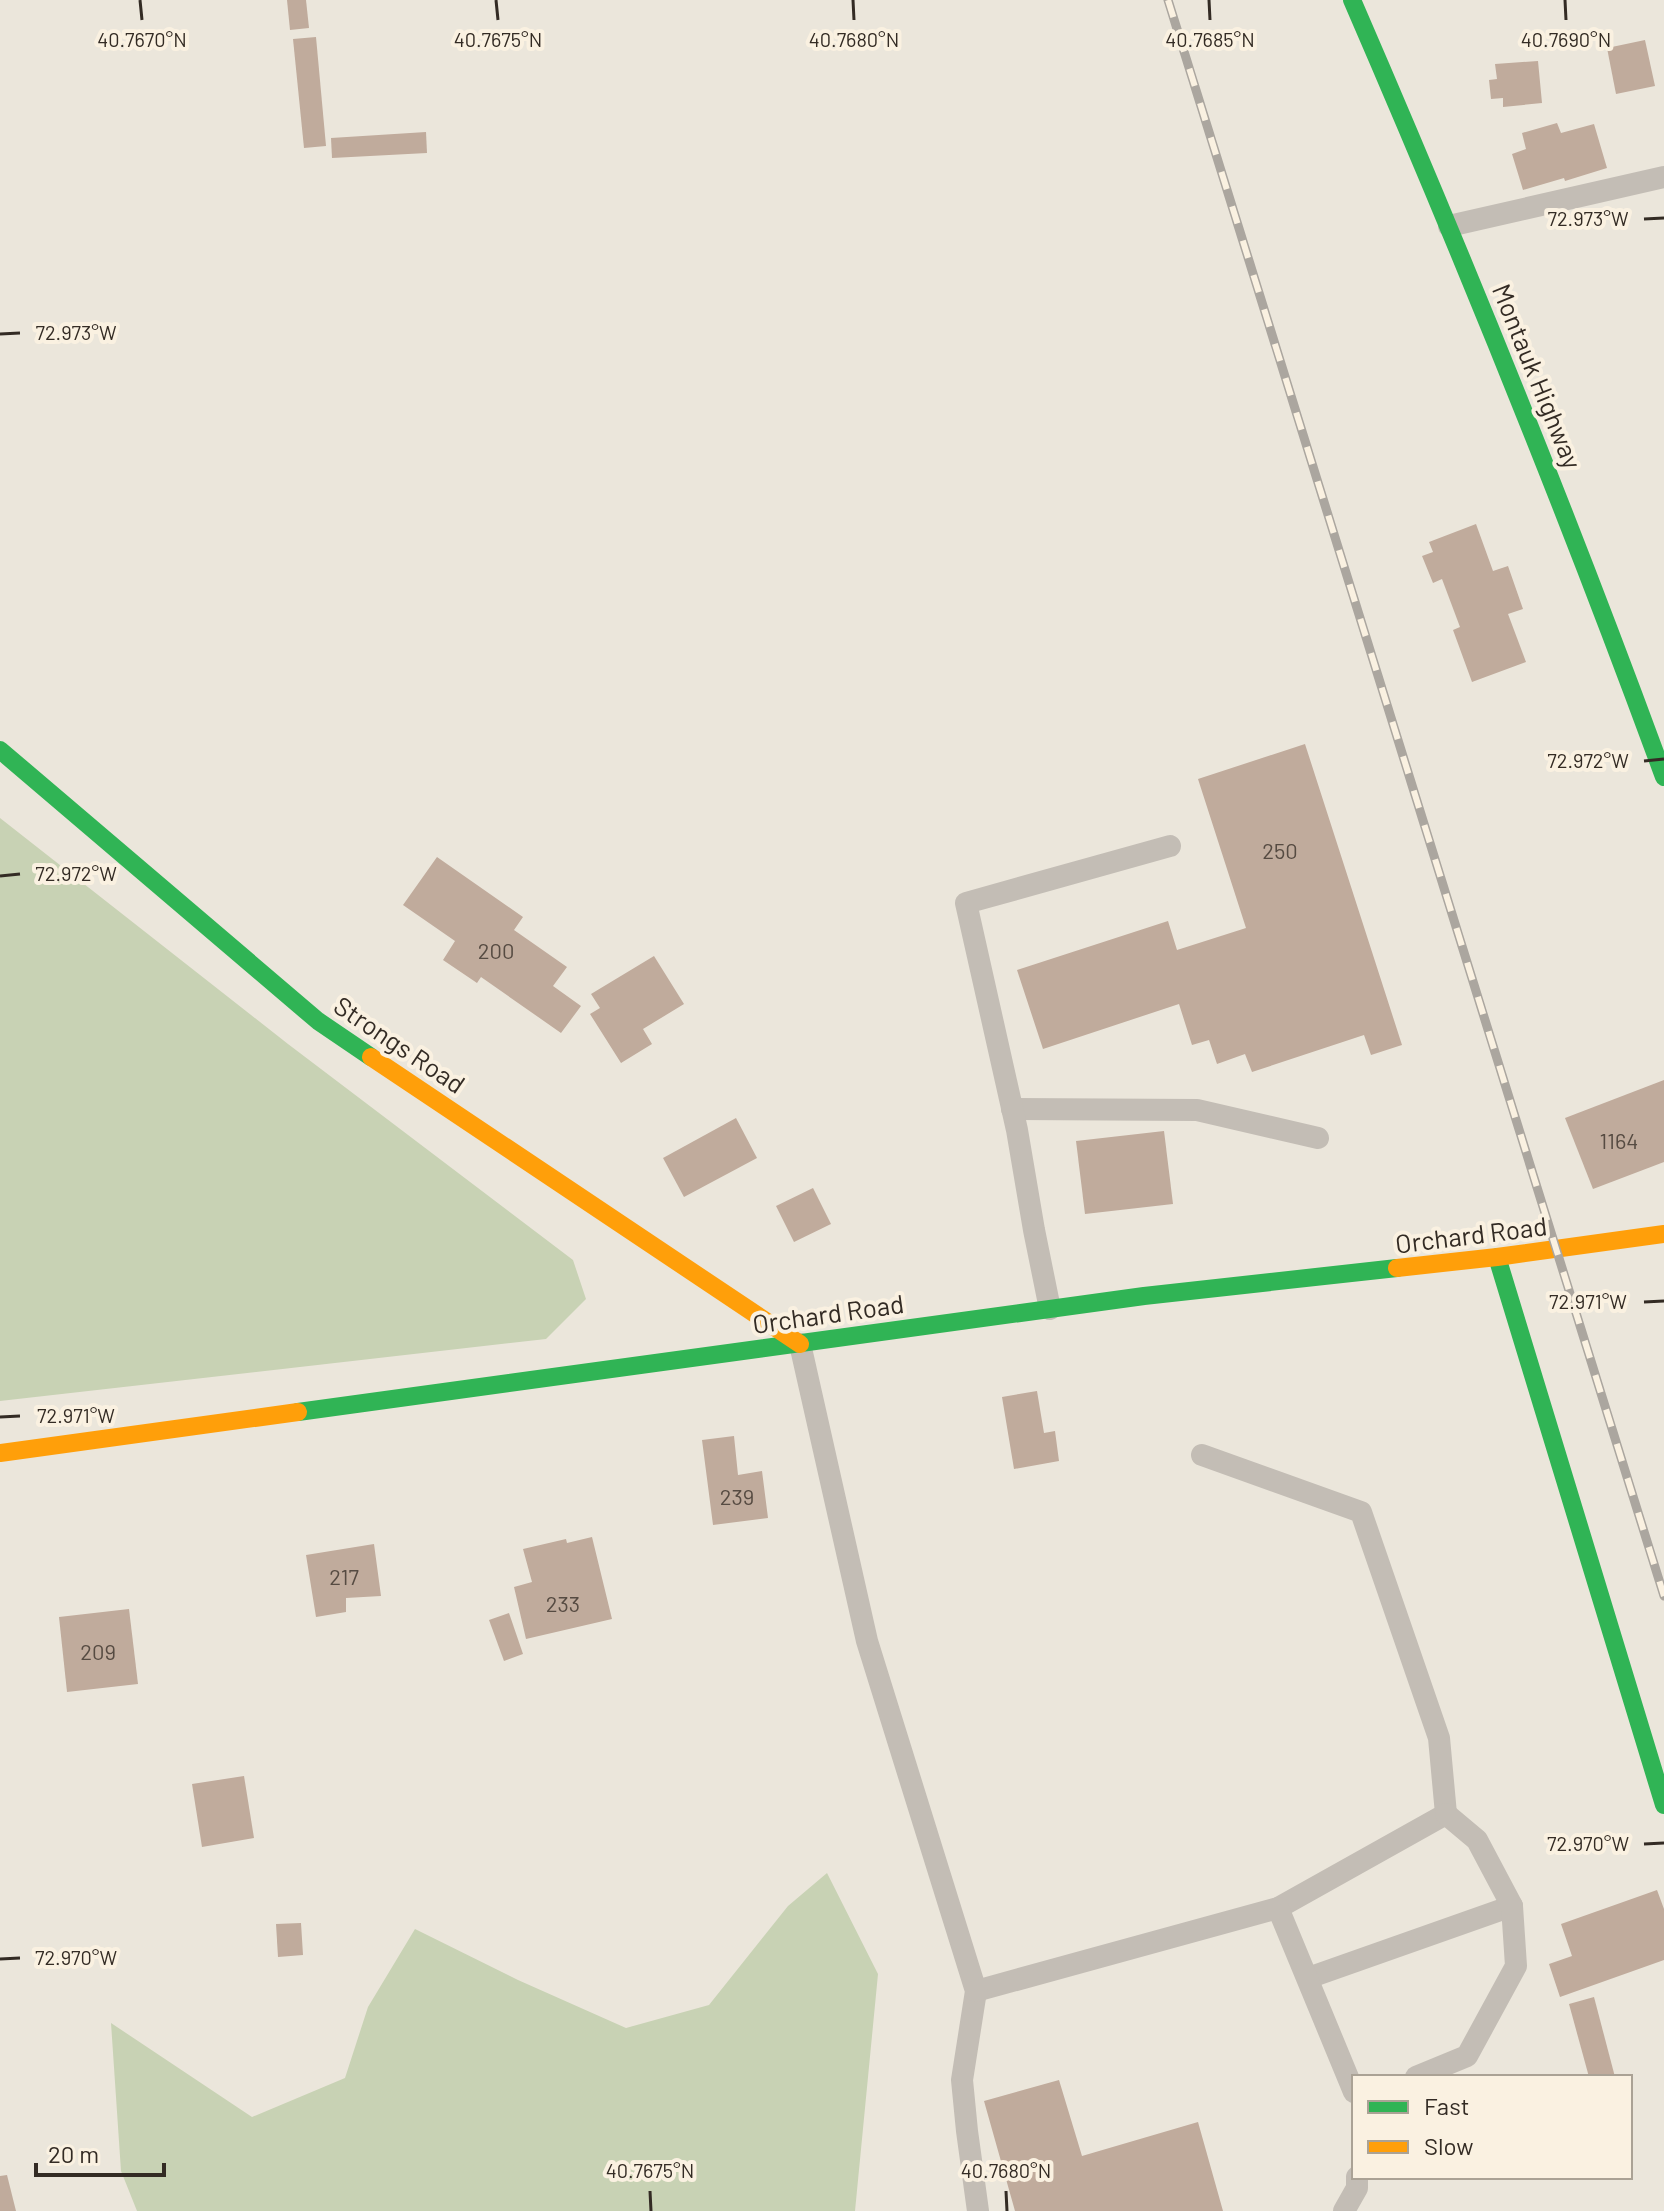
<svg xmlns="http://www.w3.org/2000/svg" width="1664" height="2211" viewBox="0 0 1664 2211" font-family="Barlow,sans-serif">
<rect width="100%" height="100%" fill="#ebe6db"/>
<g fill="#c8d2b4">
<polygon points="0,818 288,1044 573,1260 586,1299 546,1339 0,1401"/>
<polygon points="827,1873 878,1974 855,2211 137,2211 121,2171 111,2023 252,2117 345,2078 368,2007 415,1929 518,1980 626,2028 709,2005 788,1906"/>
</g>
<g fill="#c0ab9c">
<polygon points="287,0 306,0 309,28 290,30"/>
<polygon points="316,37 326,146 304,148 293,39"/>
<polygon points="1645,40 1655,86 1616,94 1607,48"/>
<polygon points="1538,61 1542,103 1503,107 1503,98 1491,99 1489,80 1497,79 1495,64"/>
<polygon points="1557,123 1561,133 1594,124 1607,168 1565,181 1564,178 1523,190 1512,154 1526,149 1522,133"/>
<polygon points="426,132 427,153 332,158 331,138"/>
<polygon points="1476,524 1493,571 1508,566 1523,609 1508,614 1526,662 1472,682 1453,630 1460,627 1442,579 1433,583 1422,556 1433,552 1429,542"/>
<polygon points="1305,744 1402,1045 1371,1055 1364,1035 1252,1072 1245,1054 1217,1064 1209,1040 1192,1045 1179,1004 1043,1049 1017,970 1168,921 1177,950 1246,928 1198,779"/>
<polygon points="437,857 523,917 514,930 567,967 553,986 581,1006 561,1033 481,977 477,983 443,960 455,941 403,905"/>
<polygon points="654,956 684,1004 643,1029 652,1044 621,1063 590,1014 600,1008 591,994"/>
<polygon points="1664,1080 1664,1162 1593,1189 1565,1118"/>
<polygon points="736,1118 757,1158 684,1197 663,1158"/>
<polygon points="1164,1131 1173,1204 1085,1214 1076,1141"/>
<polygon points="813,1188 831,1224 794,1242 776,1206"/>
<polygon points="1037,1391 1044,1433 1055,1431 1059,1461 1014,1469 1002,1397"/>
<polygon points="734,1436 738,1475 762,1471 768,1518 713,1525 702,1440"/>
<polygon points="592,1537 612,1619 526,1639 514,1587 532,1582 523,1549 566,1539 567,1543"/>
<polygon points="374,1544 381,1596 346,1598 346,1612 316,1617 306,1555"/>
<polygon points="129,1609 138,1684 67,1692 59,1617"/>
<polygon points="509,1613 523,1654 504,1661 489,1620"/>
<polygon points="244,1776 254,1838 202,1847 192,1784"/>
<polygon points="1657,1890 1664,1909 1664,1960 1560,1997 1549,1964 1572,1956 1561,1924"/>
<polygon points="301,1923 303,1955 278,1957 276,1924"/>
<polygon points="1594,1997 1615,2077 1589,2077 1569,2004"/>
<polygon points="1059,2080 1082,2156 1198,2122 1223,2211 1015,2211 984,2101"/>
<polygon points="7,2175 16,2211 0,2211 0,2176"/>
</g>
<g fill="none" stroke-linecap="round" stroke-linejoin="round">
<g stroke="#c3bdb5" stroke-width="22">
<polyline points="1449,226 1664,177"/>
<polyline points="1012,1109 1197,1110 1318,1138"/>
<polyline points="1050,1309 1034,1230 1017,1130 966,903 1170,846"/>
<polyline points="800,1344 867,1641 976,1991 962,2080 967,2131 978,2211"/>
<polyline points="1202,1455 1361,1512 1439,1738 1446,1814 1278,1908"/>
<polyline points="1308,1978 1512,1906"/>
<polyline points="976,1991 1278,1908 1354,2092"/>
<polyline points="1416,2077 1467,2056 1516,1966 1512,1906 1477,1840 1446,1814"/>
<polyline points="1344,2211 1357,2188 1357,2177"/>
</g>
<g stroke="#30b455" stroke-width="18">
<path d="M1352,0c111,256 216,515 312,777"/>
<polyline points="0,750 318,1021 371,1057"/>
<polyline points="1497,1257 1664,1805"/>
<polyline points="298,1412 1144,1296 1397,1268"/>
</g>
<g stroke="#ff9f0a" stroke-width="18">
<polyline points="371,1057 800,1344"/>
<polyline points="1397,1268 1497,1257 1664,1234"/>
<polyline points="0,1453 298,1412"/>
</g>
<g stroke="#aba69f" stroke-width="9">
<polyline id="rail" points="1168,0 1664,1596"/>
</g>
<use href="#rail" stroke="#faf1e1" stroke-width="6" stroke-dasharray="18" stroke-linecap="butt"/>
</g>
<path fill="none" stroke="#332b24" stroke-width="3" d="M140,0l2,20M496,0l2,20M853,0l1,20M1209,0l1,20M1565,0l1,20M1644,219l20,-1M0,334l20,-1M1644,761l20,-2M0,876l20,-2M1644,1302l20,-1M0,1417l20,-1M1644,1844l20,-1M0,1959l20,-1M650,2191l1,20M1006,2191l1,20"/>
<g text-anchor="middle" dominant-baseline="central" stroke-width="8" stroke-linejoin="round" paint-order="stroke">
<g font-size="22" fill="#564b42">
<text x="1280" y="850">250</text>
<text x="496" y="950">200</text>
<text x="1619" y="1140">1164</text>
<text x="737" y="1496">239</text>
<text x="344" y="1576">217</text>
<text x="563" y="1603">233</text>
<text x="98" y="1651">209</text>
</g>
<g font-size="26" fill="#332b24" stroke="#faf1e1">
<text transform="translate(1538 376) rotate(68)">Montauk Highway</text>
<text transform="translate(400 1044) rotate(34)">Strongs Road</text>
<text transform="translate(1471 1234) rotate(-7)">Orchard Road</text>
<text transform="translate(828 1313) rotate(-8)">Orchard Road</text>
</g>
</g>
<g font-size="20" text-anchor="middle" fill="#332b24" stroke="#faf1e1" stroke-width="8" stroke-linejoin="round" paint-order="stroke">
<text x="142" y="47">40.7670°N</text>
<text x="498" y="47">40.7675°N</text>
<text x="854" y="47">40.7680°N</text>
<text x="1210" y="47">40.7685°N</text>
<text x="1566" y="47">40.7690°N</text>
<text x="1588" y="226">72.973°W</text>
<text x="76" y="340">72.973°W</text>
<text x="1588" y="768">72.972°W</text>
<text x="76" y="881">72.972°W</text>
<text x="1588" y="1309">72.971°W</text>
<text x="76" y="1423">72.971°W</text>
<text x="1588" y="1851">72.970°W</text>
<text x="76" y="1965">72.970°W</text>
<text x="650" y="2178">40.7675°N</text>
<text x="1006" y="2178">40.7680°N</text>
</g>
<rect x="1352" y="2075" width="280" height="104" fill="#faf1e1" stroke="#aaa295" stroke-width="2"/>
<rect x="1368" y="2101" width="40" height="12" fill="#30b455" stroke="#aaa295" stroke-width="2"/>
<text x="1424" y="2115" font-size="24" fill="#332b24">Fast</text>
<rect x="1368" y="2141" width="40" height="12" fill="#ff9f0a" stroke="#aaa295" stroke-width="2"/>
<text x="1424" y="2155" font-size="24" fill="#332b24">Slow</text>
<path d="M36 2163v12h128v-12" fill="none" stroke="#332b24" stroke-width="4"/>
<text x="48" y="2163" font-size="24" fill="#332b24" stroke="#faf1e1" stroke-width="6" paint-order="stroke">20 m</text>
</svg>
